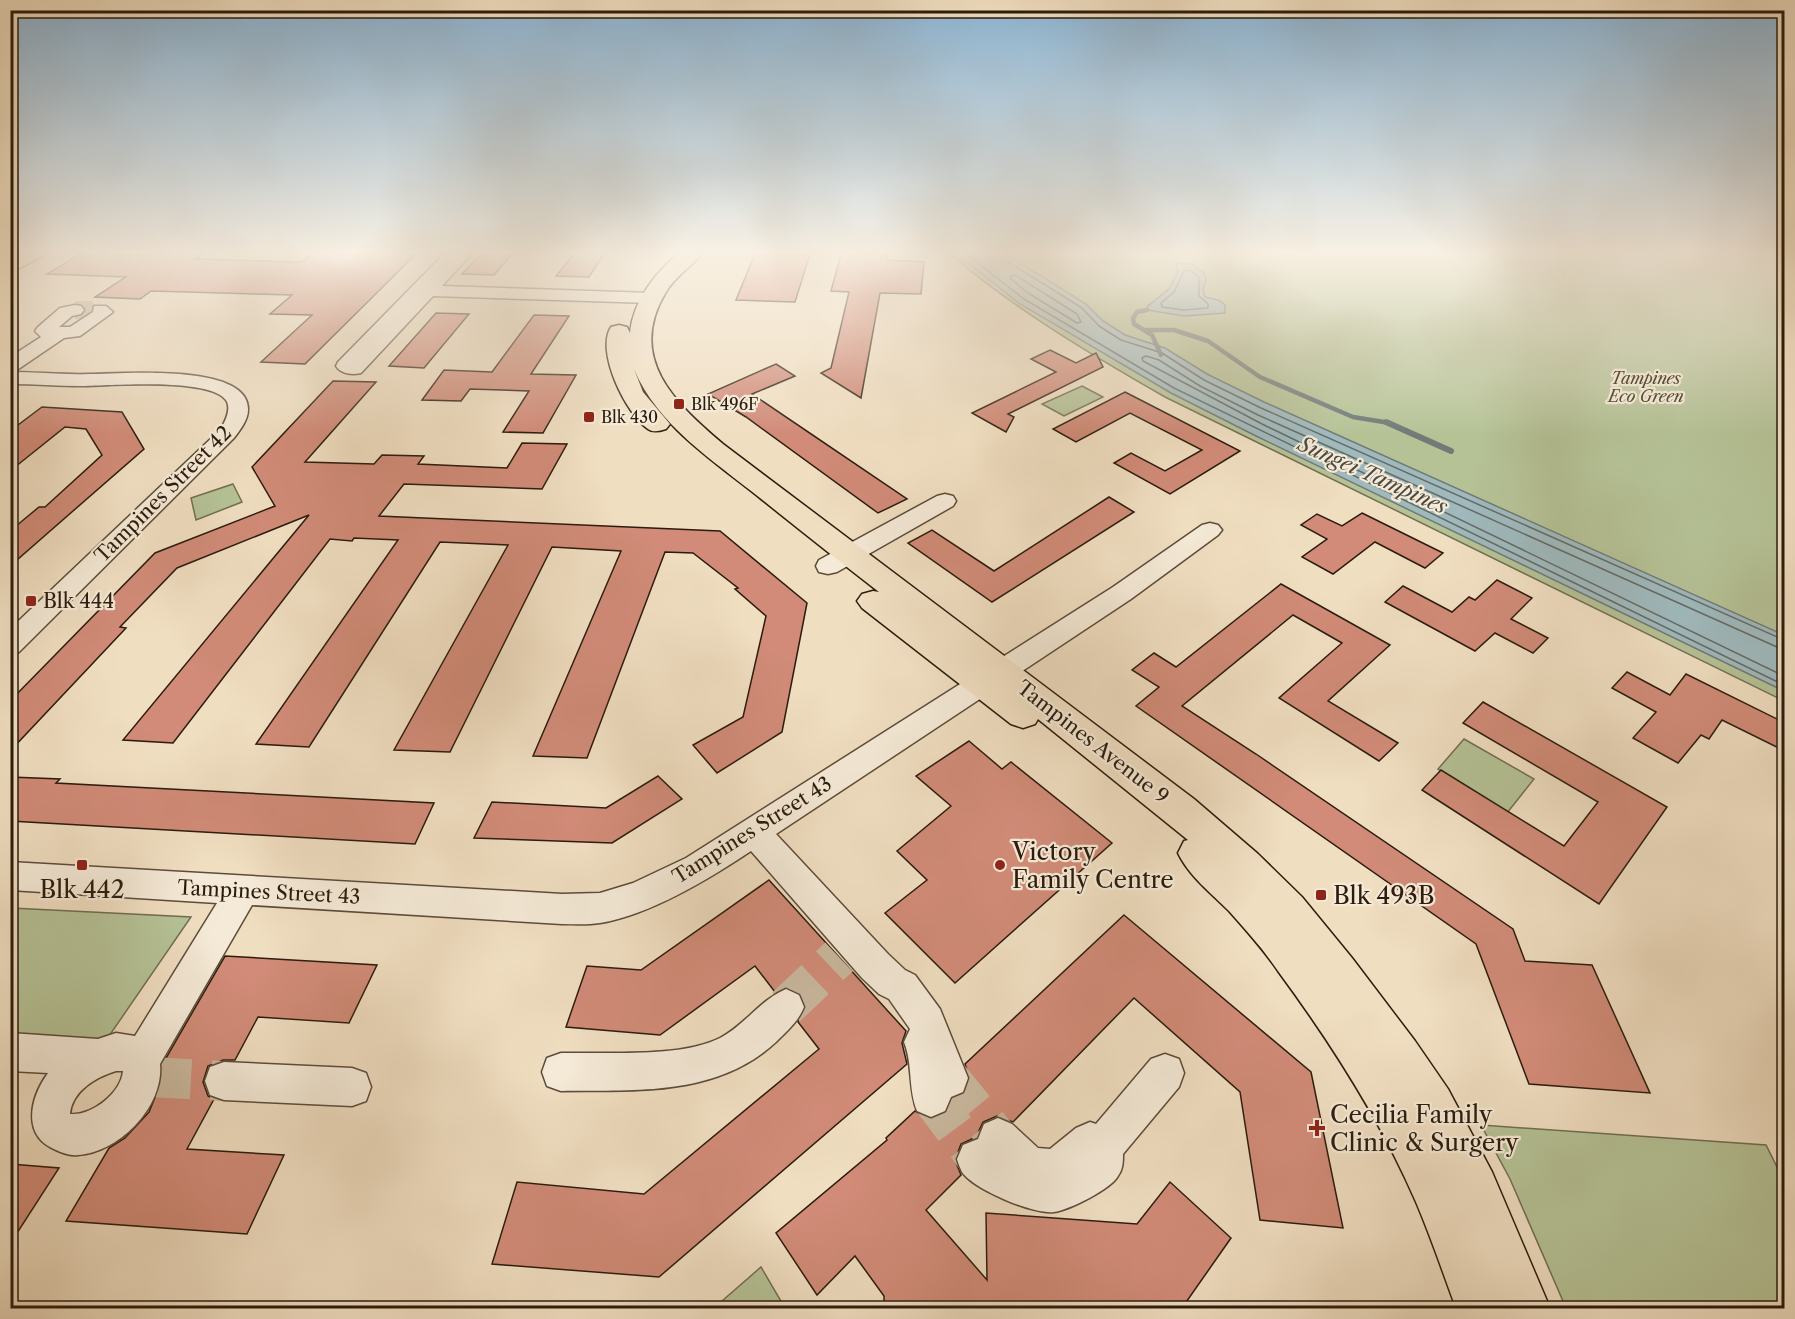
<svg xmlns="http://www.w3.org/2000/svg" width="1795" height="1319" viewBox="0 0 1795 1319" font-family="'Libre Caslon Text',serif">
<rect width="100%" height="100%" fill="#f0dec1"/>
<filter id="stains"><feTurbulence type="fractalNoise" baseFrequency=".00333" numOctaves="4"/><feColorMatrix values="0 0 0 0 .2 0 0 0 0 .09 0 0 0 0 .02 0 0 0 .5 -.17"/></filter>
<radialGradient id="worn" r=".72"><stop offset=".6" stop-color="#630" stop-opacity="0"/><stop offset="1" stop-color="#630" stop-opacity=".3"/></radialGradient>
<g fill="#b5c296" stroke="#706f52" stroke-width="1.5">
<path d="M946,251h838v450l-619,-304c-77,-44 -152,-89 -219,-146z"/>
<polygon points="1082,386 1103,397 1064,416 1042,404"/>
<polygon points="233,484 242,502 196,520 191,498"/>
<polygon points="1464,739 1534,779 1507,813 1438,769"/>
<polygon points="11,908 191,917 107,1039 11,1074"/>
<polygon points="1481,1125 1766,1145 1784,1181 1784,1308 1566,1308 1510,1179"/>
<polygon points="761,1267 785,1308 714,1308"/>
</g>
<g fill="#9fb9bd" stroke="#717a77" stroke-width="1.5">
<polygon points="953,251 1001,251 1086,304 1103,321 1125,335 1165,348 1207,374 1264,402 1784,635 1784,691 1256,436 1171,393 1020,304"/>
<polygon points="1177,263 1192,264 1205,274 1206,280 1203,289 1205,297 1218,300 1225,305 1225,313 1184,316 1147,310 1148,306 1169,289 1178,272 1176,267"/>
</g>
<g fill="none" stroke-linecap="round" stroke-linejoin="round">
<g stroke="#656a65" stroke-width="1.5">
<polyline points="962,251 1024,299 1174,388 1784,685"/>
<polyline points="999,251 1002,258 1082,308 1099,326 1121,340 1162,353 1204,380 1261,408 1784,640"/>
<polygon points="1189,270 1199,277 1199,296 1208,304 1208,308 1184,310 1162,307 1161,303 1174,292 1184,271"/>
<polygon points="1015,275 1077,314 1081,322 1077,323 1028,293 1011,279 1011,276"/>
<polyline points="1784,648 1777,647 1258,415 1200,386 1159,360 1146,356 1142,358 1143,361 1262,424 1784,676"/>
</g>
<g stroke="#717a77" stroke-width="4.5">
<polyline points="1147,310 1137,312 1133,318 1134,324 1152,335 1161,355"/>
<polyline points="1145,330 1174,330 1208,341 1260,377 1353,417 1390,423"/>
</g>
<polyline stroke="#717a77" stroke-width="6" points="1386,422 1451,451"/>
</g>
<g fill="#d18b78" stroke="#2b1c0d" stroke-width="1.5">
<polygon points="85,251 207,251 196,259 302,262 316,251 403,251 399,254 416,254 305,364 261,362 312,315 270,314 292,295 151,291 140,299 95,297 126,277 47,274"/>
<polygon points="484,251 515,251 494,275 462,274"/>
<polygon points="576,251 606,251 589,277 556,276"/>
<polygon points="756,251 811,251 795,302 736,300"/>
<polygon points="842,251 888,251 887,260 924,262 921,294 880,293 861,398 821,373 831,368 849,292 831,291"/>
<polygon points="436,313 469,314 424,368 389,366"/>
<polygon points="534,315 569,316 531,374 576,375 543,433 503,432 529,391 470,389 461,401 422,400 444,370 492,372"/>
<polygon points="1050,350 1076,363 1096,353 1103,367 1008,414 1014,417 1006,432 972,413 1056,372 1031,359"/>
<polygon points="776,364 795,376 752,394 907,499 878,513 746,417 708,394"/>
<polygon points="333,381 376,382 305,462 374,464 382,455 424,456 418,464 507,468 522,443 567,444 542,489 404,484 379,516 720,531 807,603 782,732 717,773 693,745 743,717 766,616 735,589 738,588 693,553 665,552 587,758 533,756 621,551 552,547 450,752 394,750 508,545 440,542 309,747 256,744 398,540 354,538 352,541 330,539 173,743 123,740 309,515 177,568 120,627 126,628 10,751 10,701 155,553 275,506 252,467"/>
<polygon points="1125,392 1240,451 1170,494 1114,463 1131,453 1165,471 1202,450 1130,413 1076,442 1053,429"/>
<polygon points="42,407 122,412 144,449 10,566 10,531 39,507 45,507 102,455 86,429 65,427 10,471 10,431"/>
<polygon points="1109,497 1134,512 992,602 908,543 932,530 994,571"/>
<polygon points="1362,513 1443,553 1425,568 1375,542 1333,574 1302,557 1327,539 1301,525 1317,514 1342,526"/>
<polygon points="1497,580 1532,598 1511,619 1548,638 1533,653 1495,633 1475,651 1385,602 1403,586 1452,612 1469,597 1475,600"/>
<polygon points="1281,584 1390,645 1328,701 1398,743 1379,761 1279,698 1342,643 1293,615 1182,706 1256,754 1513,929 1525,961 1592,965 1650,1093 1529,1084 1476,944 1136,706 1159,687 1132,670 1154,653 1176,667"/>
<polygon points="1627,672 1670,695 1686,674 1785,723 1785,751 1722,720 1709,739 1701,735 1678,763 1633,738 1656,712 1612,688"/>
<polygon points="1483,702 1667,807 1599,904 1422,790 1441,770 1564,846 1598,802 1463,723"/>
<polygon points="969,741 1002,769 1011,762 1112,843 955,983 885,913 927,880 897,851 951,806 916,776"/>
<polygon points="658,776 682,799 612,843 474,838 492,802 606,808"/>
<polygon points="10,777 60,779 56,783 434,803 415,844 10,821"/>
<polygon points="769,880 906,1031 902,1043 907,1064 659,1277 492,1264 517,1182 644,1194 819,1049 798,1022 806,1008 801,994 787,987 775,992 755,966 660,1035 566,1027 587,966 641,970"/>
<polygon points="1124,915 1311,1072 1343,1228 1260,1220 1240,1092 1134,998 1013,1122 997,1116 983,1122 976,1137 961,1144 955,1160 961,1175 926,1210 987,1280 986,1213 1137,1224 1170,1182 1231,1238 1182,1308 1008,1308 969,1305 969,1308 884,1308 884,1296 855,1256 817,1295 776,1233 887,1140 886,1138 915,1111 930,1119 946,1113 953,1099 965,1093 970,1079 965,1064"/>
<polygon points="225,956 377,965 349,1023 258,1017 235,1060 223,1060 208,1066 203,1082 208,1096 214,1099 187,1149 284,1155 247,1234 66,1221 109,1148 125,1138 149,1112 162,1080 162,1065"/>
<polygon points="10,1164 59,1168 10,1244"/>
</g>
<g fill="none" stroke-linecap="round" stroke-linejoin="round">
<polyline stroke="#c9b79d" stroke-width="18" stroke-dasharray="18 9" stroke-linecap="butt" points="75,310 100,310"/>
<g stroke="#c9b79d" stroke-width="40" stroke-dasharray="40 20" stroke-linecap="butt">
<polyline points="786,1007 839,957"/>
<polyline points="151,1077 224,1081"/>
<polyline points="949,1078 998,1138"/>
<polyline points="931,1097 977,1159"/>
</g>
<g stroke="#5c4c3a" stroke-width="3">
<g id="minor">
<path d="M447,251h27l-32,35 209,7 6,1 3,4 -3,4 -6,1 -218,-7 -72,77c-9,2 -20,1 -25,-7l2,-4z"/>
<polygon points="75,305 81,306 84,310 81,314 72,316 59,327 70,327 93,312 94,306 106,306 113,312 80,336 64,338 17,370 10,372 10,357 41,337 35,331 38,327 60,308"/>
<path d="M10,372c27,0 53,3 79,2 29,0 161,-12 159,36 0,10 -8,20 -14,28l-215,214 -9,2v-25l210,-199c5,-8 12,-21 6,-30 -18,-23 -118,-14 -146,-14 -23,0 -46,-2 -70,-2z"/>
<polygon points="945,494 953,496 956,501 953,506 837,572 828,574 819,572 816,566 819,560 937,496"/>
<path d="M1210,523l8,2 4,5 -4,5 -87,64 -355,235 112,120 17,16 10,5 25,34 28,69 -5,14 -12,5 -6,14 -14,6 -14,-6c-9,-22 -4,-47 -13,-69l6,-13 -21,-30 -10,-5 -17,-16 -111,-127c-42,28 -101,64 -151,72 -13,2 -26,1 -38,1l-310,-19 -92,159c4,42 -40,88 -82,91 -8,1 -15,-2 -22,-5 -35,-14 -26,-52 -8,-77l-38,-2v-38l88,6 18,-6 19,3 82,-133 -207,-13v-28l552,32 38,-1 33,-10 53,-25 427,-271 89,-62zM116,1071h7c-2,22 -31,45 -53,43 2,-23 26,-37 46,-43z"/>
<path d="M786,989l13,6 5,12c-6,15 -17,24 -28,35 -59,55 -141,48 -215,49l-14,-5 -5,-14 5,-14 14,-5c45,-1 119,5 159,-15 25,-13 40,-38 66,-49z"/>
<path d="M1165,1054l14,5 5,14 -5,14 -56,67c0,8 0,15 -5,22 -7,13 -49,34 -64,36 -20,3 -81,-23 -92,-40 -2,-4 -4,-9 -5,-13l6,-14 15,-6 6,-15 14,-6 14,6 26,24 12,1 26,-21 14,-6 6,2 55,-65z"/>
<polygon points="224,1062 352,1068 366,1073 371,1087 366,1101 352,1106 224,1100 210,1095 205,1081 210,1067"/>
</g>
</g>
<g stroke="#2b1c0d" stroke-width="3">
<g id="major">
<polygon points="25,251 48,251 45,255 10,273 10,259"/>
<path d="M682,251h22c-11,15 -28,24 -38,41 -40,66 9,111 57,152l471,355 64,55 44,43 50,61 63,83 33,48 44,83 58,136h-94c-13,-35 -25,-71 -40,-106 -36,-83 -85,-159 -138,-231 -14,-21 -32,-41 -49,-60 -18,-18 -40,-35 -51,-58l6,-12 4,-1 -150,-121 -3,5 -12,4 -12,-4 -149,-116 -5,-7 5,-7 11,-3 6,1c-40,-31 -79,-62 -119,-94 -46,-37 -103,-73 -126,-129l9,23 27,32 -4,5c-6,2 -13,4 -18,0 -22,-15 -53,-78 -37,-102l8,-2 8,2 3,6c3,-33 27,-63 52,-82z"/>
</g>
</g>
<use href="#minor" fill="#f5ead7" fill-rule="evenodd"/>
<use href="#major" fill="#f0dec1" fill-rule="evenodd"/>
</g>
<linearGradient id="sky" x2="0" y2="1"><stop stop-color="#8bb6d7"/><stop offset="0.58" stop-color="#f8f0e3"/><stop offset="1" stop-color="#f8f0e3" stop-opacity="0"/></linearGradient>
<rect width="1795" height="435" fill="url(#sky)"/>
<g fill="#8f2418" stroke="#f5ead7" stroke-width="2">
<rect x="673" y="398" width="12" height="12" rx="3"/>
<rect x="583" y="411" width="12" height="12" rx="3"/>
<rect x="25" y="595" width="12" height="12" rx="3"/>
<rect x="76" y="859" width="12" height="12" rx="3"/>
<circle cx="1000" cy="865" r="6"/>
<rect x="1315" y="889" width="12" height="12" rx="3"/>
<path d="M1314 1119h6v6h6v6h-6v6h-6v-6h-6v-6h6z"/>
</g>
<g text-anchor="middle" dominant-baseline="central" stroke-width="4.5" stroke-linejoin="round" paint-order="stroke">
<g font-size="16" font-style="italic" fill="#544e36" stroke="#f5ead7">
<text x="1646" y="378">Tampines<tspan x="1646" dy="18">Eco Green</tspan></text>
</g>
<g font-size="16" fill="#2b1c0d" stroke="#f5ead7" text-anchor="start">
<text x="691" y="404">Blk 496F</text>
<text x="601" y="417">Blk 430</text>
</g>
<g font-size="20" fill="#2b1c0d" stroke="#f5ead7">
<text transform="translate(163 494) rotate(-45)">Tampines Street 42</text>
<text transform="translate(1093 742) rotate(38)">Tampines Avenue 9</text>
<text transform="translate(752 830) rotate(-32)">Tampines Street 43</text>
<text transform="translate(269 892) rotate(3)">Tampines Street 43</text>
</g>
<g font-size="20" fill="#2b1c0d" stroke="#f5ead7" text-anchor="start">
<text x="43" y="601">Blk 444</text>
</g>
<g font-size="21" font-style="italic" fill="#4e4b42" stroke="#f5ead7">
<text transform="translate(1373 475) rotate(24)">Sungei Tampines</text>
</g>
<g font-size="24" fill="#2b1c0d" stroke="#f5ead7" text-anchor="start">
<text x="1012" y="851">Victory<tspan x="1012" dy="28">Family Centre</tspan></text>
<text x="82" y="889" text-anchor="middle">Blk 442</text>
<text x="1333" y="895">Blk 493B</text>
<text x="1330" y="1114">Cecilia Family<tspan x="1330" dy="28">Clinic &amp; Surgery</tspan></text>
</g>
</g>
<rect width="1795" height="1319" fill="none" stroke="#f0dec1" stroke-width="36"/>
<rect x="12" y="12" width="1771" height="1295" fill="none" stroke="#2b1c0d" stroke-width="3"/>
<rect x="18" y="18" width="1759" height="1283" fill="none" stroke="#2b1c0d" stroke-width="1.5"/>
<rect width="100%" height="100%" filter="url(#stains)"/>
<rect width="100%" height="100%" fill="url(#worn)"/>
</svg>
